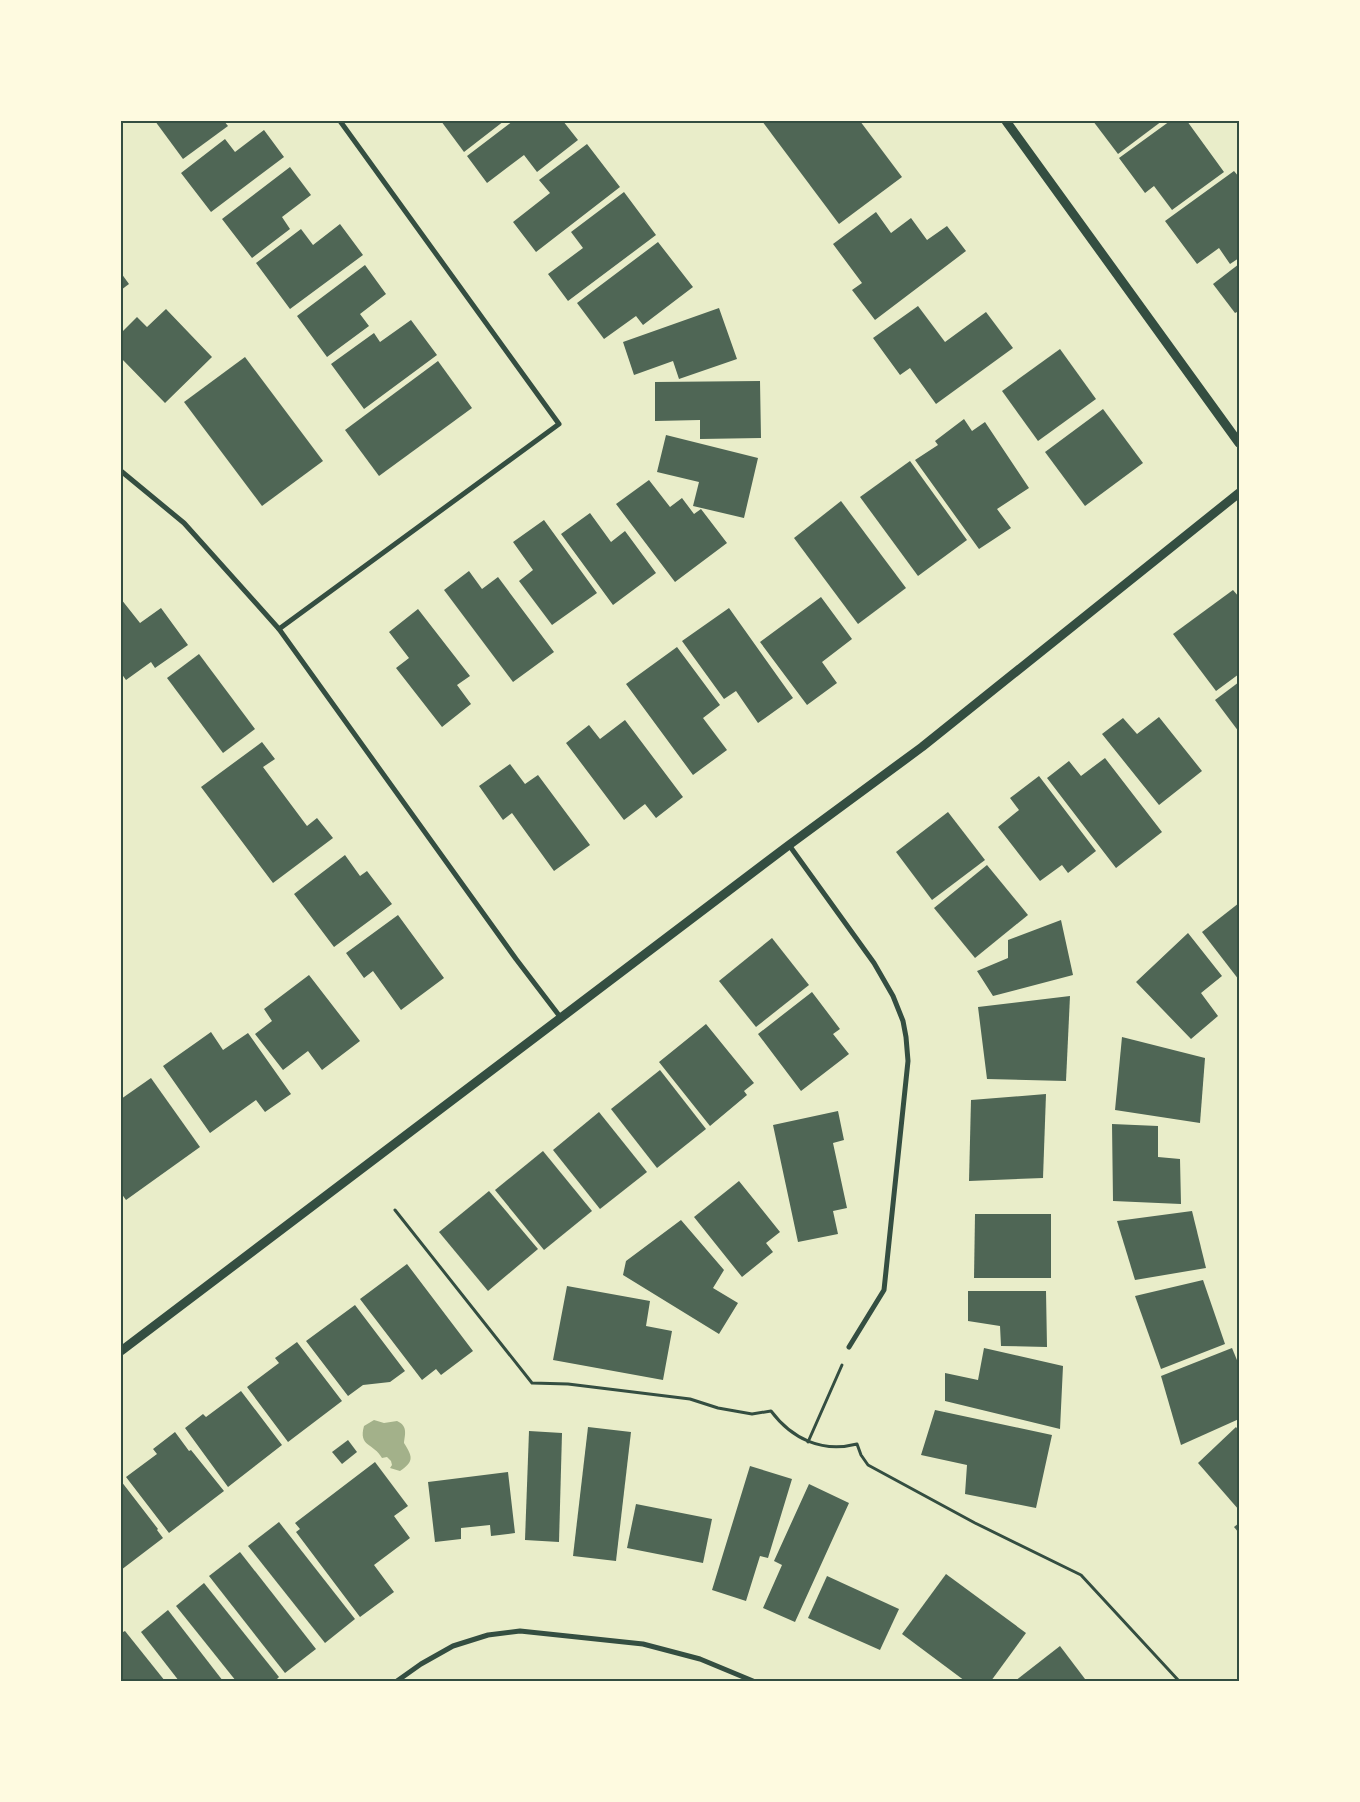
<svg xmlns="http://www.w3.org/2000/svg" width="1360" height="1802" viewBox="0 0 1360 1802" font-family="'IBM Plex Sans',sans-serif">
<rect width="100%" height="100%" fill="#e9edc9"/>
<path fill="#a3b18a" d="M374,1420l10,3 13,-2c11,5 8,13 7,22 8,13 11,18 -4,28l-10,-3 2,-3 -1,-4 -4,-4 -5,1c-8,-15 -24,-11 -18,-32z"/>
<g fill="#4f6655">
<polygon points="155,121 224,121 228,126 183,159"/>
<polygon points="441,121 504,121 464,152"/>
<polygon points="513,121 563,121 578,140 537,172 524,155 487,183 467,156"/>
<polygon points="762,121 860,121 902,177 839,224"/>
<polygon points="1093,121 1162,121 1118,154"/>
<polygon points="1170,121 1187,121 1224,172 1172,210 1154,186 1145,193 1119,158"/>
<polygon points="264,130 284,157 211,212 181,173 225,139 235,152"/>
<polygon points="587,144 620,187 536,252 513,222 550,193 539,180"/>
<polygon points="290,167 311,195 282,217 290,229 252,258 222,219"/>
<polygon points="1234,171 1239,177 1239,258 1230,264 1219,248 1197,264 1165,221"/>
<polygon points="624,192 656,235 568,301 548,274 583,248 571,232"/>
<polygon points="876,212 891,233 911,218 927,240 947,226 966,251 875,320 852,290 862,283 833,244"/>
<polygon points="340,224 363,255 290,309 256,263 301,229 313,245"/>
<polygon points="658,242 693,287 643,325 636,316 604,339 577,303"/>
<polygon points="1239,264 1239,311 1235,313 1213,284"/>
<polygon points="365,265 386,294 360,314 369,326 327,357 297,316"/>
<polygon points="121,273 129,284 121,290"/>
<polygon points="918,306 945,342 986,312 1013,348 936,404 910,368 900,375 873,338"/>
<polygon points="719,308 737,359 679,379 673,361 634,375 623,342"/>
<polygon points="166,309 212,357 165,403 121,358 121,333 137,317 147,327"/>
<polygon points="411,320 437,355 364,409 331,364 374,333 380,342"/>
<polygon points="1060,349 1096,399 1038,441 1002,391"/>
<polygon points="245,357 323,461 262,506 184,402"/>
<polygon points="438,361 472,408 379,476 345,430"/>
<polygon points="760,381 761,438 700,439 700,420 655,421 655,382"/>
<polygon points="1103,409 1143,463 1085,506 1045,452"/>
<polygon points="964,419 972,431 985,422 1029,488 997,509 1011,528 979,549 915,460 938,445 935,441"/>
<polygon points="666,435 758,458 744,518 693,506 699,482 657,472"/>
<polygon points="910,461 967,540 918,576 860,497"/>
<polygon points="649,480 670,507 682,498 694,514 701,509 727,543 675,582 616,504"/>
<polygon points="841,501 906,588 858,624 794,538"/>
<polygon points="590,513 611,542 625,531 656,573 613,605 561,534"/>
<polygon points="544,520 597,593 552,625 519,581 533,570 513,542"/>
<polygon points="469,571 482,589 498,577 554,652 513,682 444,590"/>
<polygon points="1233,590 1239,597 1239,674 1216,691 1173,634"/>
<polygon points="821,597 852,639 822,662 837,683 807,705 760,642"/>
<polygon points="121,599 140,623 161,608 188,645 155,668 151,662 126,680 121,673"/>
<polygon points="729,608 793,698 758,723 736,691 724,699 682,641"/>
<polygon points="418,609 470,676 457,685 471,704 442,727 396,668 409,658 389,632"/>
<polygon points="677,647 720,705 703,718 727,750 693,775 626,684"/>
<polygon points="199,654 255,729 223,753 167,678"/>
<polygon points="1239,682 1239,732 1215,700"/>
<polygon points="1159,717 1202,771 1159,805 1102,734 1123,718 1137,734"/>
<polygon points="625,720 683,797 656,818 645,804 624,820 566,743 589,725 600,739"/>
<polygon points="262,742 275,759 263,767 307,826 317,818 333,838 273,883 201,787"/>
<polygon points="1105,758 1162,832 1116,868 1047,778 1069,761 1081,776"/>
<polygon points="510,764 525,784 538,775 590,845 554,871 512,813 503,820 479,786"/>
<polygon points="1039,776 1096,851 1068,873 1062,865 1040,881 998,827 1019,810 1010,798"/>
<polygon points="948,812 985,860 932,900 896,852"/>
<polygon points="345,855 360,876 367,871 392,904 334,947 294,894"/>
<polygon points="987,865 1028,915 975,958 934,908"/>
<polygon points="1239,903 1239,980 1202,932"/>
<polygon points="398,915 444,978 401,1010 373,971 364,978 346,953"/>
<polygon points="1061,920 1073,975 993,996 977,971 1008,958 1008,940"/>
<polygon points="1188,933 1222,976 1201,993 1218,1016 1191,1039 1136,982"/>
<polygon points="772,938 809,985 756,1027 719,981"/>
<polygon points="309,975 360,1041 322,1070 308,1051 283,1070 255,1034 272,1021 264,1009"/>
<polygon points="812,992 840,1029 833,1034 849,1054 801,1091 758,1034"/>
<polygon points="1070,996 1066,1081 987,1079 978,1007"/>
<polygon points="706,1024 754,1083 744,1091 747,1095 710,1126 659,1062"/>
<polygon points="211,1032 223,1050 248,1033 291,1094 265,1112 256,1100 210,1133 163,1066"/>
<polygon points="1122,1037 1205,1058 1200,1123 1115,1110"/>
<polygon points="660,1070 706,1129 657,1168 611,1109"/>
<polygon points="151,1078 200,1147 126,1200 121,1193 121,1099"/>
<polygon points="1046,1094 1043,1178 969,1181 971,1100"/>
<polygon points="838,1111 844,1140 833,1143 847,1208 833,1211 838,1234 798,1242 773,1125"/>
<polygon points="599,1112 647,1172 600,1209 553,1150"/>
<polygon points="1112,1124 1158,1126 1158,1157 1180,1159 1181,1204 1113,1201"/>
<polygon points="543,1151 592,1211 544,1250 495,1190"/>
<polygon points="739,1181 780,1232 766,1243 773,1252 742,1277 694,1217"/>
<polygon points="489,1191 538,1249 488,1291 439,1232"/>
<polygon points="1192,1211 1206,1268 1135,1280 1117,1221"/>
<polygon points="975,1214 1051,1214 1051,1278 974,1278"/>
<polygon points="681,1220 724,1270 713,1288 738,1303 719,1334 623,1275 626,1261"/>
<polygon points="407,1264 473,1351 441,1375 436,1369 422,1380 360,1299"/>
<polygon points="1203,1280 1225,1344 1161,1369 1135,1296"/>
<polygon points="567,1286 650,1301 646,1326 672,1331 663,1380 553,1360"/>
<polygon points="968,1291 1046,1291 1047,1347 1001,1346 1000,1326 968,1321"/>
<polygon points="355,1305 405,1371 390,1382 363,1385 348,1396 306,1341"/>
<polygon points="297,1342 342,1401 288,1442 247,1387 279,1363 275,1358"/>
<polygon points="984,1348 1063,1366 1060,1429 945,1401 945,1373 978,1380"/>
<polygon points="1232,1348 1239,1365 1239,1419 1181,1445 1161,1376"/>
<polygon points="241,1391 282,1445 228,1487 185,1428 203,1414 206,1417"/>
<polygon points="935,1410 1052,1435 1036,1508 965,1494 967,1465 921,1455"/>
<polygon points="588,1427 631,1432 616,1561 573,1556"/>
<polygon points="1236,1427 1239,1431 1239,1510 1198,1463"/>
<polygon points="529,1431 562,1433 559,1542 525,1540"/>
<polygon points="175,1432 189,1451 191,1450 224,1491 169,1533 126,1477 157,1454 153,1449"/>
<polygon points="348,1440 357,1452 342,1464 332,1452"/>
<polygon points="375,1462 408,1506 394,1516 410,1538 374,1565 394,1592 360,1617 296,1532 300,1529 295,1523"/>
<polygon points="750,1466 792,1479 768,1558 760,1556 746,1601 712,1590"/>
<polygon points="508,1472 515,1533 491,1536 490,1525 461,1528 461,1539 435,1542 428,1482"/>
<polygon points="121,1481 158,1529 157,1530 163,1538 121,1570"/>
<polygon points="809,1484 849,1503 795,1622 763,1608 782,1565 774,1561"/>
<polygon points="636,1504 712,1519 703,1563 627,1548"/>
<polygon points="279,1522 355,1619 325,1643 248,1546"/>
<polygon points="1239,1523 1239,1533 1234,1527"/>
<polygon points="240,1552 316,1649 285,1673 209,1576"/>
<polygon points="946,1574 1026,1633 991,1681 965,1681 902,1634"/>
<polygon points="827,1576 899,1609 880,1650 808,1618"/>
<polygon points="204,1583 279,1677 275,1681 236,1681 176,1606"/>
<polygon points="168,1610 223,1681 179,1681 141,1632"/>
<polygon points="125,1631 165,1681 121,1681 121,1633"/>
<polygon points="1060,1646 1085,1679 1083,1681 1015,1681"/>
</g>
<g fill="none" stroke-linecap="round" stroke-linejoin="round">
<g stroke="#344e41" stroke-width="3">
<path d="M395,1210l137,173 36,1 122,15 28,9 34,6 19,-3c21,28 51,42 86,33l4,11 7,10 107,58 106,52 98,106"/>
<polyline points="808,1442 842,1365"/>
</g>
<g stroke="#344e41" stroke-width="5">
<polyline points="121,471 184,523 279,629 516,959 561,1018"/>
<polyline points="279,629 559,424 340,121"/>
<polyline points="789,845 874,963 893,996 903,1021 906,1037 908,1061 884,1290 849,1347"/>
<polyline points="397,1681 421,1664 453,1646 488,1635 520,1631 643,1644 700,1659 753,1681"/>
</g>
<g stroke="#344e41" stroke-width="9">
<polyline points="1006,121 1239,443"/>
<polyline points="121,1351 789,845 922,747 1239,493"/>
</g>
</g>
<rect width="1360" height="1802" fill="none" stroke="#fefae0" stroke-width="245"/>
<rect x="122" y="122" width="1116" height="1558" fill="none" stroke="#344e41" stroke-width="2"/>
</svg>
